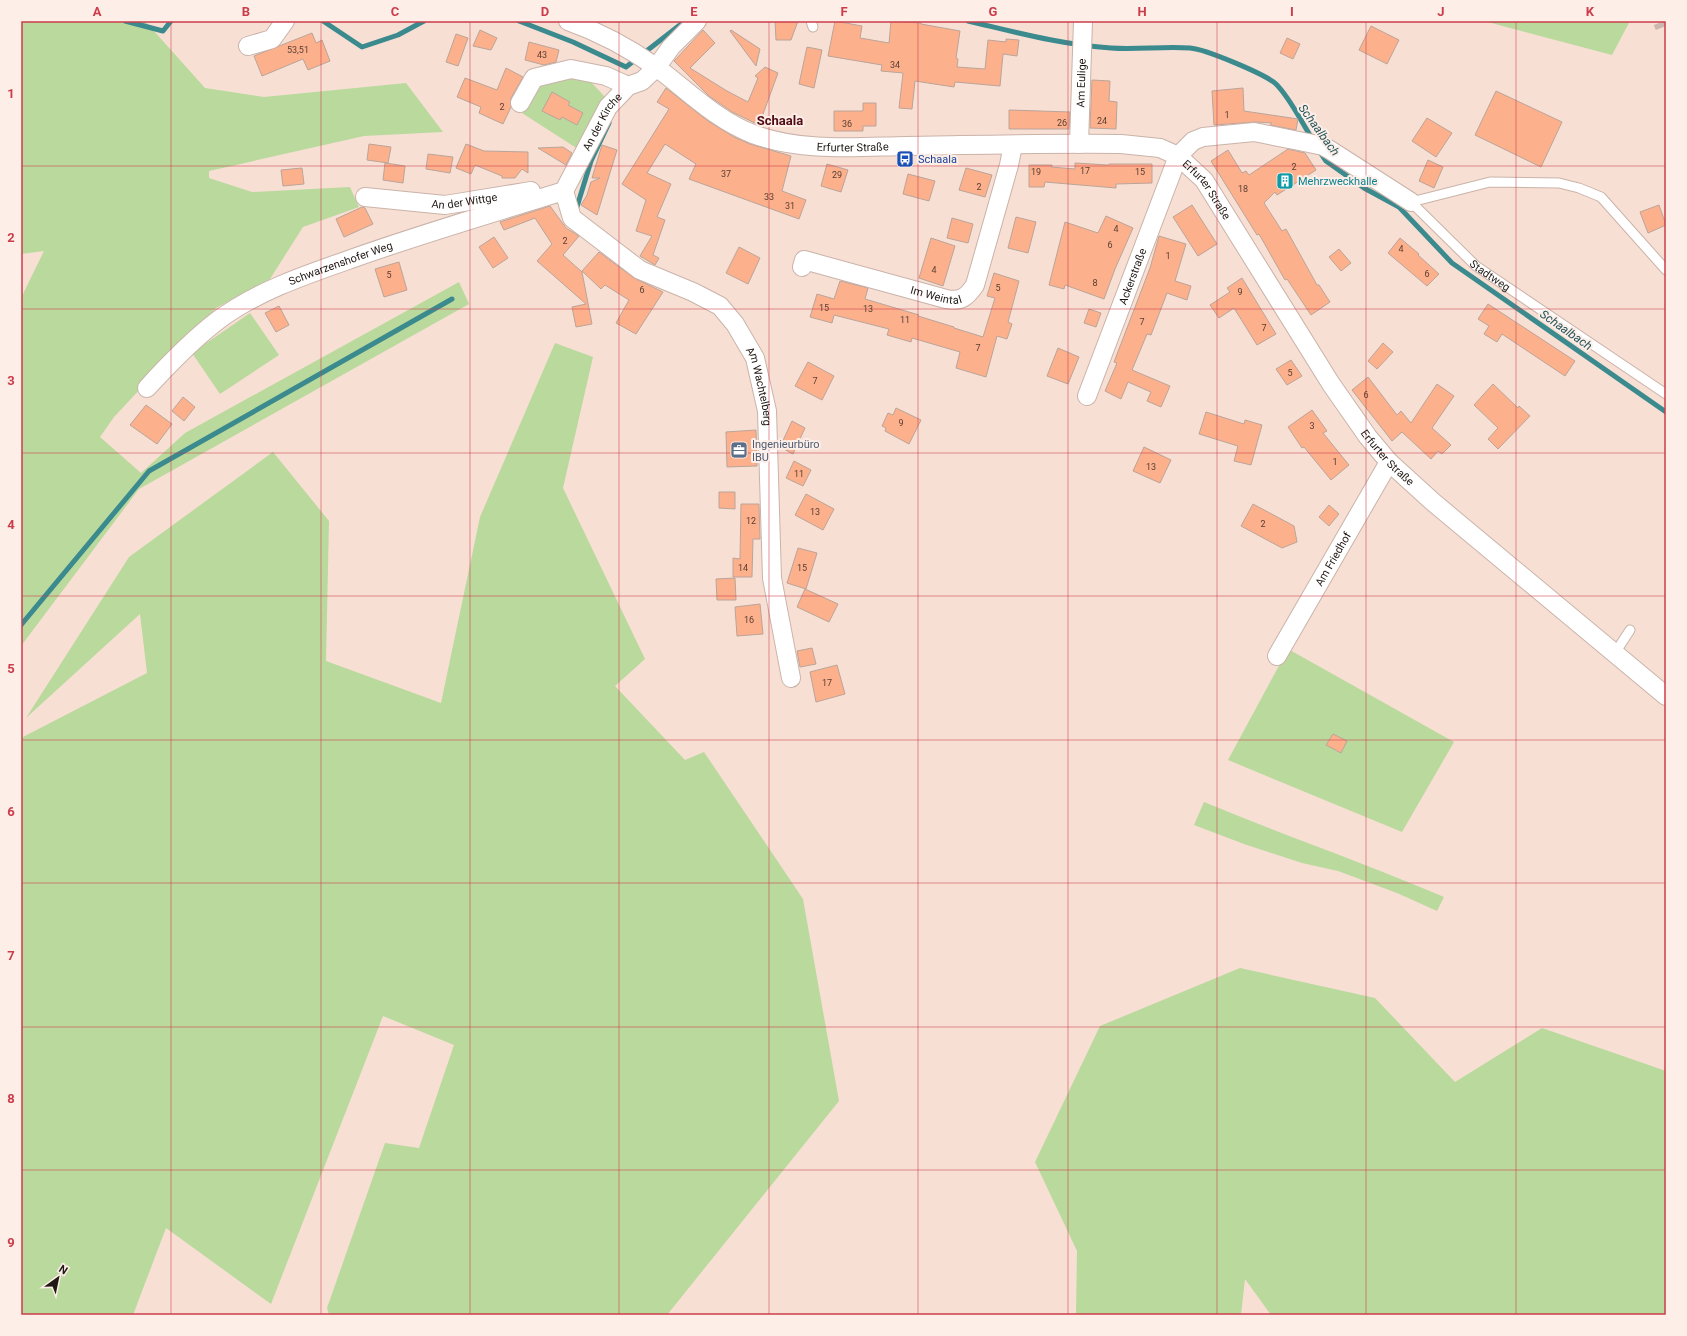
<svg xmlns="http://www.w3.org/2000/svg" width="1687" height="1336" viewBox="0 0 1687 1336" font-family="Roboto,sans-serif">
<rect width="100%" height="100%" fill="#f7dfd4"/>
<g fill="#bad99d">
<polygon points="21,21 145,21 205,88 264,97 406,83 443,132 364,136 209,171 209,178 252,192 350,187 359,207 303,227 270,279 216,308 114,417 100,437 141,473 185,433 459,282 469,304 139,489 21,646 21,298 44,251 21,254"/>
<polygon points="1484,21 1630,21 1612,55"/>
<polygon points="555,73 590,81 605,97 578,149 522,113 528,94"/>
<polygon points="250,313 279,355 220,394 192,353"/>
<polygon points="555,343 593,357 563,488 645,659 615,686 685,760 704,752 803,899 839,1101 667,1315 329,1315 327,1308 385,1143 419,1148 454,1045 383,1016 271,1304 166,1228 133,1315 21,1315 21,738 147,673 140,614 26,718 129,557 273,452 329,521 326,661 441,703 480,517"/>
<polygon points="1288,649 1454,742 1402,832 1228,760"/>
<path d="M1204,802c79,33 161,61 240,95l-7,14 -40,-18 -59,-22 -36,-8 -58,-19 -50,-19z"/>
<polygon points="1240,968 1375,998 1455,1082 1542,1028 1666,1071 1666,1315 1271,1315 1245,1279 1241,1315 1076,1315 1077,1251 1035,1162 1100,1026"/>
</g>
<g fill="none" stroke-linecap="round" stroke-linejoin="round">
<g stroke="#3b8a8e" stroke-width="5">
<polyline points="125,21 163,31 171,21"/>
<polyline points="323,21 362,47 398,35 424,21"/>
<polyline points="519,21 573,42 626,67 685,21"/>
<path d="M968,21c47,11 94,24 143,27 26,2 52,-2 79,0 15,1 75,26 86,36 15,15 25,38 37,56"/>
<polyline points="1320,152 1326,161 1364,188 1399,207 1452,263 1666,412"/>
<polyline points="576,210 591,161 609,123"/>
<polyline points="21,625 149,471 452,299"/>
</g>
</g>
<g fill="#fdb08c" stroke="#bba499">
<polygon points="775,21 798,21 791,40 776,40"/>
<polygon points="835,21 862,26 860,38 889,43 891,21 921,23 921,24 960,31 956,58 958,59 957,67 985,69 988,40 1006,42 1006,39 1019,40 1017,56 1003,54 1000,86 955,82 954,87 915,81 912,109 899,108 903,73 881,71 882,65 828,56"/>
<polygon points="1371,26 1399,40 1387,64 1359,50"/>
<polygon points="480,30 497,38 491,50 473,46"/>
<polygon points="703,30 715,43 690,68 727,91 748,102 758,78 755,76 765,67 778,73 759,125 732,112 709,96 674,61"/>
<polygon points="731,30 760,49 756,66 730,31"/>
<polygon points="312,33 316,43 322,40 330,61 308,70 303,59 262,76 254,56"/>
<polygon points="456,34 468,38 458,66 446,62"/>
<polygon points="1287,38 1300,44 1293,59 1280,53"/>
<polygon points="529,42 559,50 556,62 544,65 525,60"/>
<polygon points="807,47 822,50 814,88 799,84"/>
<polygon points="506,68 523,77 511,98 511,107 503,124 479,113 481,107 457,97 465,78 497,90"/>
<polygon points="1092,80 1110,81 1109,101 1117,102 1116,129 1090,128"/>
<polygon points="666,88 708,121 734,137 750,144 791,156 782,191 806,200 799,219 689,179 696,164 665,144 647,173 671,184 657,217 665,220 653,255 659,258 655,265 640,256 652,236 636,231 646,200 622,184 669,109 657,102"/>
<polygon points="1243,88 1244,111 1298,119 1296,130 1270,125 1272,123 1256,122 1214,125 1212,91"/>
<polygon points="1496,91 1562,122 1541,167 1475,135"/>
<polygon points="552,92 570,102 568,105 583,113 577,125 562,117 560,120 542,111"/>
<polygon points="863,103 876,103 876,126 863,126 863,131 834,131 834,111 863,111"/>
<polygon points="1009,110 1070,112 1069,129 1009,129"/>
<polygon points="1427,118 1452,133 1436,157 1412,141"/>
<polygon points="369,144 391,147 388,163 367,160"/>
<polygon points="466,144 484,151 528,152 528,173 522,169 515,178 502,178 502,176 475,165 471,174 456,168"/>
<polygon points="602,145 617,150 597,215 581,205 587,195 591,182 600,178 592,178"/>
<polygon points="563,147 572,153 566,165 538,148"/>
<polygon points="1288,149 1305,153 1316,170 1277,195 1275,192 1264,203 1282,231 1286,229 1317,285 1319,285 1330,302 1311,315 1287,279 1285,280 1259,234 1257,235 1211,161 1228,150 1242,173 1246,171 1249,175"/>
<polygon points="428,154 453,157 450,173 426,169"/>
<polygon points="1428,160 1443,167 1434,188 1419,181"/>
<polygon points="385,163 405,166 403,183 383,180"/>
<polygon points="1075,163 1108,165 1109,164 1152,164 1152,183 1116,184 1116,188 1045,182 1044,187 1029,187 1029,165 1052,165 1051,167 1075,169"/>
<polygon points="827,164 848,170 841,192 821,186"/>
<polygon points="302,168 304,184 283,186 281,170"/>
<polygon points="966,168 992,175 985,197 959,190"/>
<polygon points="908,174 935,181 929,201 903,194"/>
<polygon points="1192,205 1217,244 1198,256 1173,217"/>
<polygon points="1659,205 1666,225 1648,233 1640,212"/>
<polygon points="550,206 566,228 579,236 563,255 582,272 592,324 576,327 572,307 586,304 537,261 552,244 535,218 504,230 500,222"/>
<polygon points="362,207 365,208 373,224 344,237 336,219"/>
<polygon points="1106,216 1133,228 1115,269 1104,299 1065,285 1064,289 1049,285 1065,222 1098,233"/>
<polygon points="1016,217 1036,222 1028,253 1008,248"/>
<polygon points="952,218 973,224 968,243 947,238"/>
<polygon points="1159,236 1186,244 1175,281 1191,286 1187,300 1167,293 1151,335 1147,334 1132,370 1170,386 1161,407 1147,401 1151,392 1128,382 1121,399 1105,391 1117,363 1114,362 1150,268"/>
<polygon points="494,237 508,258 493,268 479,247"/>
<polygon points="931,238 955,246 943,286 919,278"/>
<polygon points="1400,238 1419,254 1418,255 1439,274 1427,286 1388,253"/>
<polygon points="739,247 760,258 748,284 726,273"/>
<polygon points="1339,249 1351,263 1341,271 1329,257"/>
<polygon points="599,252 634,278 663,292 636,334 616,323 629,300 605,285 601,289 582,271"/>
<polygon points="399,262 407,290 384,297 375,269"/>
<polygon points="994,273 1019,281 1008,322 1012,324 1007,339 997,336 986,377 956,368 960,352 912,338 911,342 887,335 889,329 834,315 832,323 810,317 817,294 834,299 840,281 868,288 865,299 919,315 918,316 954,327 954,328 983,337 995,298 987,296"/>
<polygon points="1242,278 1276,334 1257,345 1234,308 1219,318 1210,305 1230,292 1227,288"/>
<polygon points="1488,304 1575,361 1565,376 1502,334 1497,342 1484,334 1489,326 1478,319"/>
<polygon points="279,306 289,325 276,332 265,313"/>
<polygon points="1089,309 1101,313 1096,327 1084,323"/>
<polygon points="1383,343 1393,352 1377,369 1368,361"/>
<polygon points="1058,348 1079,357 1068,384 1047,376"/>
<polygon points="1291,360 1302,376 1287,385 1276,369"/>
<polygon points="808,362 834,376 822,400 795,386"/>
<polygon points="1368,377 1397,415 1401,411 1411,423 1437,384 1454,396 1432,428 1451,445 1442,454 1438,451 1431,459 1402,432 1392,441 1352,390"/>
<polygon points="1493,384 1518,408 1519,406 1530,416 1498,449 1488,439 1498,428 1474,405"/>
<polygon points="183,397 195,407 184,421 172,411"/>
<polygon points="146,405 172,424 157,444 130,425"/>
<polygon points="896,408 921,420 909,444 885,431 886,428 882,426 888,413 893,415"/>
<polygon points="1312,410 1327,431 1323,433 1349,465 1331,480 1304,447 1302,448 1288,427"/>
<polygon points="1206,412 1244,424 1245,420 1262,425 1251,465 1234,461 1238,446 1199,434"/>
<polygon points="792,421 805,428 793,454 780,447"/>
<polygon points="756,430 757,466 727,467 726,432"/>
<polygon points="1144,447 1171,460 1160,483 1133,471"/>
<polygon points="794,461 811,470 803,486 786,478"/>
<polygon points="719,492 735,492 735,509 719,508"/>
<polygon points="806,494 834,509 823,530 795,515"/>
<polygon points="741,504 759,504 760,539 753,539 752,577 733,577 733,558 740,559"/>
<polygon points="1253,504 1294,526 1297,542 1282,548 1241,526"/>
<polygon points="1329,505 1339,514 1329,526 1319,517"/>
<polygon points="798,548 817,553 806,589 787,583"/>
<polygon points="735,578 736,600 717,600 716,579"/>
<polygon points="805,589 838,604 829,622 797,607"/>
<polygon points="760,604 763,634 737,636 735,607"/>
<polygon points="812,648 816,664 800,667 797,651"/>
<polygon points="837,665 845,694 816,702 810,672"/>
<polygon points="1333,734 1347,741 1341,753 1326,745"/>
</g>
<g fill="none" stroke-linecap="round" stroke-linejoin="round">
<polyline stroke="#ccb7ae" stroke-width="22" stroke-dasharray="22 11" stroke-linecap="butt" points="1664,21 1666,26"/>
<g stroke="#cab3a9" stroke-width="11">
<g id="service">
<polyline points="811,21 813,27"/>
<path id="s1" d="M1411,202l65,64 190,128"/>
<polyline points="1411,202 1490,182 1559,183 1579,188 1601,197 1666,270"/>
<polyline points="1615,653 1630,630"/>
</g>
</g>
<g stroke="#cab3a9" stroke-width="20">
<g id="minor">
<path id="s2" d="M568,21c31,11 61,27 88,46 31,23 60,53 97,67 48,18 102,13 153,12 72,-1 143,-3 215,-2l39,4 18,8 26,24 127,204 37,53 21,25 44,40 233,194"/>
<polyline points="248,46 272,39 285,21"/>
<polyline points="520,103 534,78 571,69 606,76 628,86"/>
<path id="s3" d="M1079,144l4,-123"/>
<path id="s4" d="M564,191l8,27 68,52 53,22 27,14 15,18 20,34 12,53 5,167 19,100"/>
<path id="s5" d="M564,191l44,-84 20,-21 14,-5 14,-13 15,-21 26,-26"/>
<path id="s6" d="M365,197l80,8 86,-14"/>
<path id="s7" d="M802,267l2,-7 142,39c15,3 21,-2 29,-14l34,-120 4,-20"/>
<path id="s8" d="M147,388c21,-23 44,-47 70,-67 38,-29 88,-46 134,-62 70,-25 142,-46 213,-68"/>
<path id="s9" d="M1087,396l91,-240 15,-15 10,-4 51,-5 45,9 24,5 7,4 81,52"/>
<path id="s10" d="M1277,656l112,-194"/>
</g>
</g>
<use href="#service" stroke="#fff" stroke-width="9"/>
<use href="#minor" stroke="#fff" stroke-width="18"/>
</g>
<path fill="none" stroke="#cc3c4a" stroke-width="1" stroke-opacity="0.55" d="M171,21v1294M321,21v1294M470,21v1294M619,21v1294M769,21v1294M918,21v1294M1068,21v1294M1217,21v1294M1366,21v1294M1516,21v1294M21,166h1645M21,309h1645M21,453h1645M21,596h1645M21,740h1645M21,883h1645M21,1027h1645M21,1170h1645"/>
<defs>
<g id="bus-square" transform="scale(0.9)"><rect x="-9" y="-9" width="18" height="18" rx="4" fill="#1a4fb4" stroke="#fdeee8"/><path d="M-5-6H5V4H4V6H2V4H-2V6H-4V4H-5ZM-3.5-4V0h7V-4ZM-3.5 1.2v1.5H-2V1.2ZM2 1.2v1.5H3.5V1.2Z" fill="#fff"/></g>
<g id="building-square" transform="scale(0.9)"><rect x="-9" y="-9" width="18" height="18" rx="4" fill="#0f9aa8" stroke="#fdeee8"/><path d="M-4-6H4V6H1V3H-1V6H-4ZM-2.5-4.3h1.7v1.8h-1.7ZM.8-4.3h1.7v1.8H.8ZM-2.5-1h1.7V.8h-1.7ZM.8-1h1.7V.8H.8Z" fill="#fff"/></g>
<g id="office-square" transform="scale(0.9)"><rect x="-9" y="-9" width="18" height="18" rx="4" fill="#5c6f8a" stroke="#fdeee8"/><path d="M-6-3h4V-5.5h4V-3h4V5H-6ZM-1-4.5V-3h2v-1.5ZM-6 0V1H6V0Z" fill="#fff"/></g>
</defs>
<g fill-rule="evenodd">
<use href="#bus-square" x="905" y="159"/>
<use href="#building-square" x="1285" y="181"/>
<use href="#office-square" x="739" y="450"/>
</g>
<g text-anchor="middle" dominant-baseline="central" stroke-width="4" stroke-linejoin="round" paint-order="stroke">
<g font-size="9" fill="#573e32">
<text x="298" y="50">53,51</text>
<text x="542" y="55">43</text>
<text x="895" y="65">34</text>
<text x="502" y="107">2</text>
<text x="1227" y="115">1</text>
<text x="1102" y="121">24</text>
<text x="1062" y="123">26</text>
<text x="847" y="124">36</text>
<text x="1294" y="167">2</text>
<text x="1085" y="171">17</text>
<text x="1036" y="172">19</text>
<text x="1140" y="172">15</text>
<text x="726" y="174">37</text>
<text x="837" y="175">29</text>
<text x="979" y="187">2</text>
<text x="1243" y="189">18</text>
<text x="769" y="197">33</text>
<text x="790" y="206">31</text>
<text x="1116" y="229">4</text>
<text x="565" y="241">2</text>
<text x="1110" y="245">6</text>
<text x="1401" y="249">4</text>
<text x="1168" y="256">1</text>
<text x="934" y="270">4</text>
<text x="1427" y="274">6</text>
<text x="389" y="275">5</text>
<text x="1095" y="283">8</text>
<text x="998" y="288">5</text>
<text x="642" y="290">6</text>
<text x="1240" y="292">9</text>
<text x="824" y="308">15</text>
<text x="868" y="309">13</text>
<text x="905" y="320">11</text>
<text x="1142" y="322">7</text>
<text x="1264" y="328">7</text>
<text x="978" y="348">7</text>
<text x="1290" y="373">5</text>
<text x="815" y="381">7</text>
<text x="1366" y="395">6</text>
<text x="901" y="423">9</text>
<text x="1312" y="426">3</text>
<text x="1335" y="462">1</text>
<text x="1151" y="467">13</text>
<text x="799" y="474">11</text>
<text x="815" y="512">13</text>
<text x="751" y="521">12</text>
<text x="1263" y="524">2</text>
<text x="743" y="568">14</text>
<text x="802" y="568">15</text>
<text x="749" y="620">16</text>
<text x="827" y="683">17</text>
</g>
<g font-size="11" fill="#201814" stroke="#fdeee8">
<text stroke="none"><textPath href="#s3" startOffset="61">Am Eulige</textPath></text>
<text stroke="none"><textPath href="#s5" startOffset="79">An der Kirche</textPath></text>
<text stroke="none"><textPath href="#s2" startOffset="319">Erfurter Straße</textPath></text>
<text stroke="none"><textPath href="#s2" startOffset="691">Erfurter Straße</textPath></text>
<text stroke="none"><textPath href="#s6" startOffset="100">An der Wittge</textPath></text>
<text stroke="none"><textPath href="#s8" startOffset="234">Schwarzenshofer Weg</textPath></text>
<text stroke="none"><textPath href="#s1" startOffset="108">Stadtweg</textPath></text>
<text stroke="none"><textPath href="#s9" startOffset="128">Ackerstraße</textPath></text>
<text stroke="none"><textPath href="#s7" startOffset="144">Im Weintal</textPath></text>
<text stroke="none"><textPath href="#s4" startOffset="293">Am Wachtelberg</textPath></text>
<text stroke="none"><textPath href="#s2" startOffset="1015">Erfurter Straße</textPath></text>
<text stroke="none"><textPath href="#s10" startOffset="112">Am Friedhof</textPath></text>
</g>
<g font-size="11" fill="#164399" stroke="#fdeee8" text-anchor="start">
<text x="918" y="159">Schaala</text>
</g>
<g font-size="11" fill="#0d838f" stroke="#fdeee8" text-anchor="start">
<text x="1298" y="181">Mehrzweckhalle</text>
</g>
<g font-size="11" fill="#4e5e75" stroke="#fdeee8" text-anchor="start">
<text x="752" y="444">Ingenieurbüro<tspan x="752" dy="13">IBU</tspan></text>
</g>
<g font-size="12" font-style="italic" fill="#225458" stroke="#fdeee8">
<text transform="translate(1319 130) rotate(54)">Schaalbach</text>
<text transform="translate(1566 330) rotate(35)">Schaalbach</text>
</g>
<g font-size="13" font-weight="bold" fill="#510b15" stroke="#fdeee8">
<text x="780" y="120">Schaala</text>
</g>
</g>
<rect width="1687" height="1336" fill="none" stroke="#fdeee8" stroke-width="44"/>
<g transform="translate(58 1278) rotate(33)" stroke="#fdeee8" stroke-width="3" paint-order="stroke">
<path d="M0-3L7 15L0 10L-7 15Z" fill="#201814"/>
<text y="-6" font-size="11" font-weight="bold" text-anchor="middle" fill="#201814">N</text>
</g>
<rect x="22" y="22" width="1643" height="1292" fill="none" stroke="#cc3c4a" stroke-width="1.5"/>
<g font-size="13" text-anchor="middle" font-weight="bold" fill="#cc3c4a">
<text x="97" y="16">A</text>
<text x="246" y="16">B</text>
<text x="395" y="16">C</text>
<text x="545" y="16">D</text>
<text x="694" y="16">E</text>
<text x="844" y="16">F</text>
<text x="993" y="16">G</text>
<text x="1142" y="16">H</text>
<text x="1292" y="16">I</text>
<text x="1441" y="16">J</text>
<text x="1590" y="16">K</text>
<text x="11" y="98">1</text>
<text x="11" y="242">2</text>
<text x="11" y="385">3</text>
<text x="11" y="529">4</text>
<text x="11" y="673">5</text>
<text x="11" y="816">6</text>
<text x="11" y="960">7</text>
<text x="11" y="1103">8</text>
<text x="11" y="1247">9</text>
</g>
</svg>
